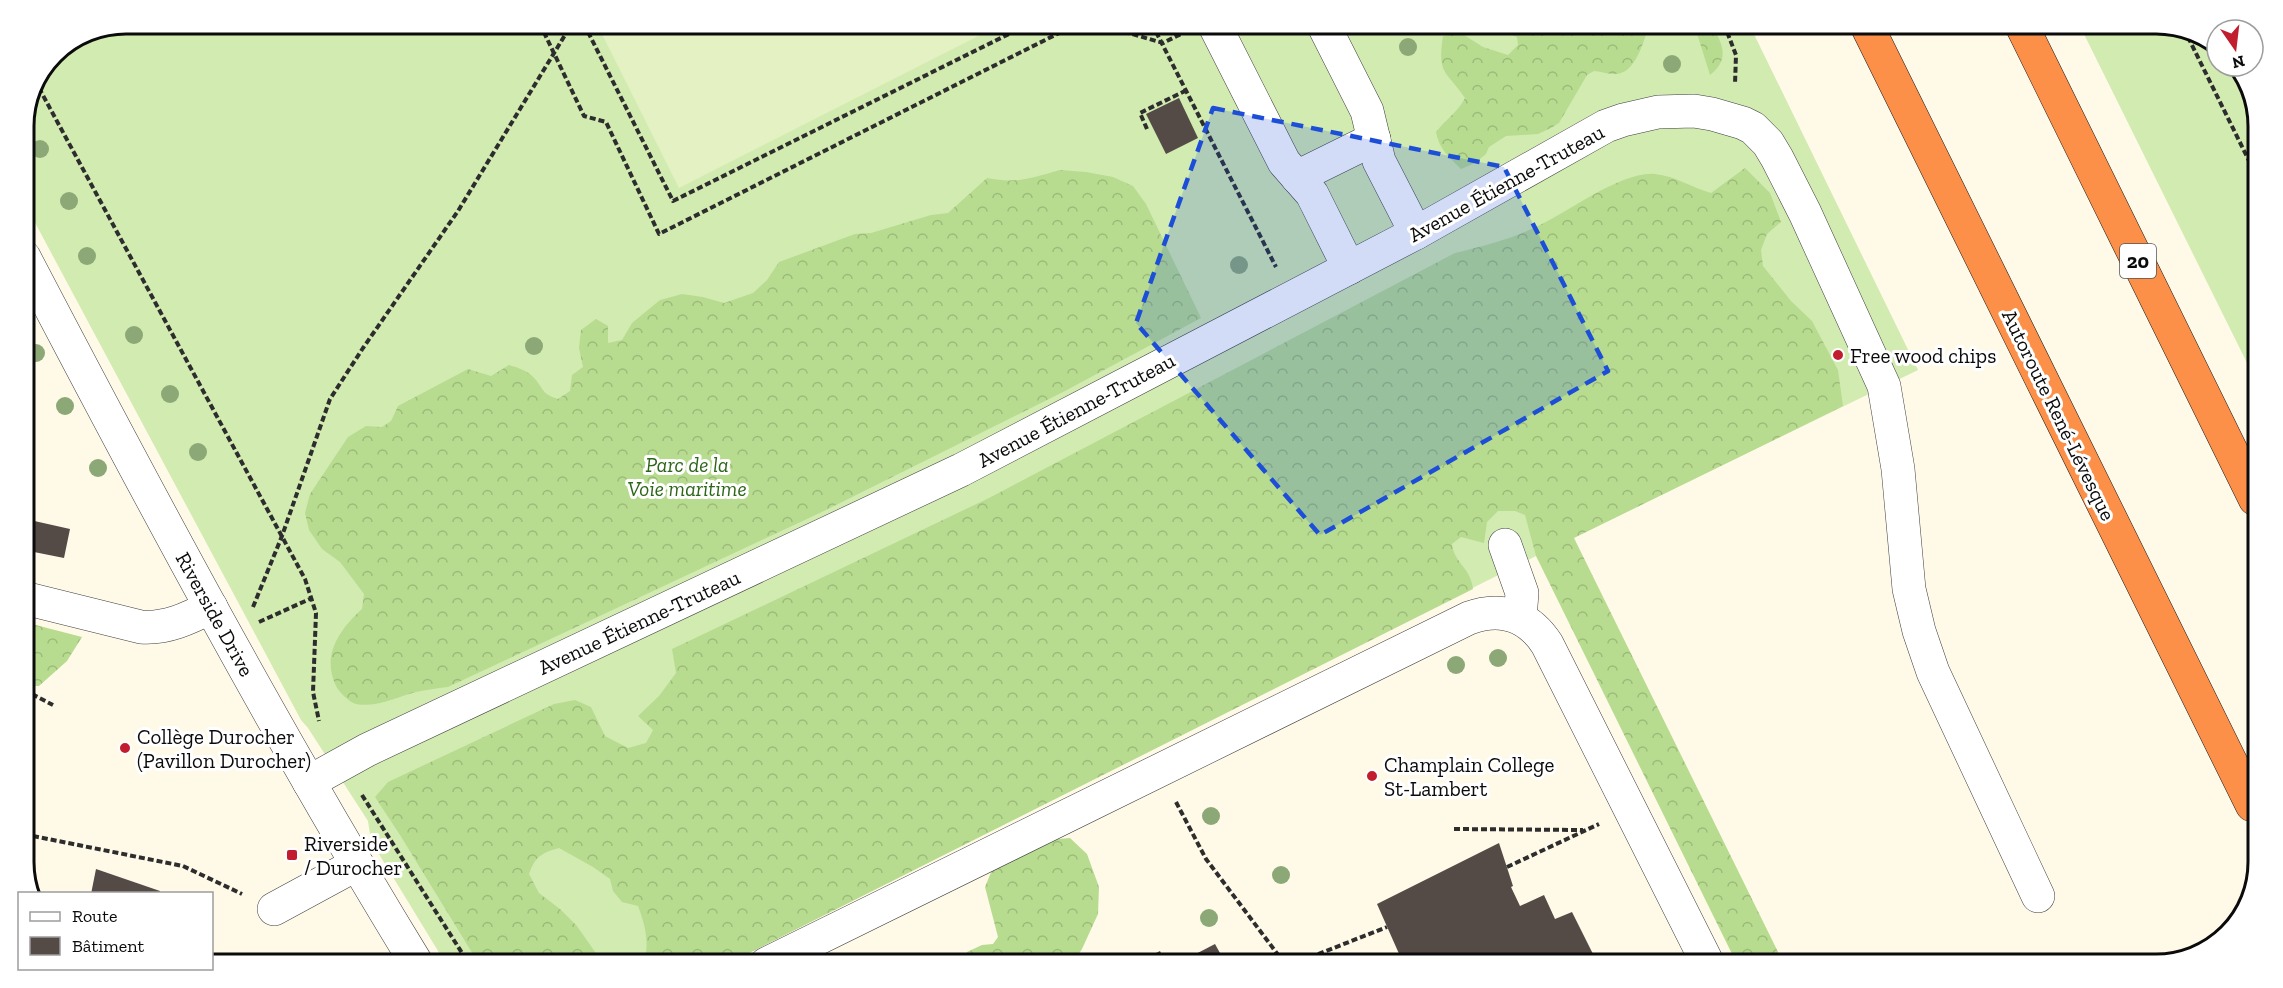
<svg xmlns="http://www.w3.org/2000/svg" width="2283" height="988" viewBox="0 0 2283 988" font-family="'Zilla Slab',serif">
<defs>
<pattern id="forest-crowns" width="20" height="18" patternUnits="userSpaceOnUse" patternTransform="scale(1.5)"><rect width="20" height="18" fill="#b7dc8f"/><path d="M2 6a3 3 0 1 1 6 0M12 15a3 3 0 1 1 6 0" fill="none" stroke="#9cbb7a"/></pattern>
</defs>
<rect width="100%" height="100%" fill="#fff9e8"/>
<g fill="#d2ebb1">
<polygon points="126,24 1749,24 1918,370 1536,556 727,964 446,964 371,841 368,821 308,728 301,720 24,202 24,120 54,54 88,32"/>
<polygon points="2079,24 2157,24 2195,32 2217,48 2217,66 2239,66 2259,120 2256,381"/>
</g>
<g fill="url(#forest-crowns)">
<path d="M1484,24h166c-7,17 -14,52 -37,50 -7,0 -13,-3 -19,-3l-7,4 -28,48 -8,5 -13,6 -32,2 -17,11 -3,7 -11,9 -14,6c-12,-12 -22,-20 -25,-37 9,-12 22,-20 29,-34 -19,-28 -28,-23 -22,-62l18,-3 22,14 25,8 10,-10 -1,-8z"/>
<path d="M1694,24h18c10,20 19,35 -2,51z"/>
<path d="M1745,168l25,25 11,29 -14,12 -6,16 2,16 28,35 21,20 26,49 5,36 -269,132 210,426h-47l-201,-408 -11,-41 -10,-4h-17l-11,11 -3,21 -23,-6 -9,7c2,19 19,24 21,45l-746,375h-92l10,-4c4,-21 0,-35 -7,-54l-16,-4 -9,-11 -3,-12 -17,-12 -34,-19c-18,5 -24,9 -30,26l10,19 21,16 17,17 23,33 9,5h-130l-79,-129 -25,-38 13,-15 166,-78 21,-4 16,7 14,29 23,12 18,-5 7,-13 -15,-14 21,-20 17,-23 -4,-24 317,-151 466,-245c28,-7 56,-14 83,-27 31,-14 83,-55 117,-52 20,2 38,14 56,19z"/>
<path d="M1060,170l26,2 27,5 20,9 13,18 55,114 -136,73 -241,120 -376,176c-11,1 -22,3 -32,5 -19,5 -40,16 -60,12 -7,-2 -17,-12 -20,-18 -15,-31 4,-57 26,-77l2,-15 -24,-32 -18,-13 -13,-19 -4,-17 5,-19 38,-57 18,-11 16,1 9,-6 7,-15 70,-37 23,7 18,-11c10,3 20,6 27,15 9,12 7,14 22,19l12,-8 2,-16 11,-8 -4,-19 2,-18 15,-11 12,7v17l14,-3 10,-17 28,-23 22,-6 21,3 21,6 29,-10 14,-13 12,-18 76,-28 16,-1 60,-18 17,-2 39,-35c29,6 45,0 73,-8z"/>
<polygon points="24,622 82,637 67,661 39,686 24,686"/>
<polygon points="1070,838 1087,854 1099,887 1098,914 1082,949 1072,964 964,964 967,952 982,945 993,944 998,937 985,887 992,870 1058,839"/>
<polygon points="934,953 943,964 910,964 917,958"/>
</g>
<polygon fill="#e4f1c3" points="597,24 1002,24 679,188"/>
<g fill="#544b47">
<polygon points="1179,98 1198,138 1166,154 1146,114"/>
<polygon points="24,502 30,520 70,529 64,558 24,550"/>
<polygon points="1499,843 1513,886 1511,887 1520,906 1544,895 1555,919 1572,912 1598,964 1381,964 1400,956 1377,904"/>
<polygon points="96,869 160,891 160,894 91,894"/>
<polygon points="1215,944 1226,964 1192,964 1188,958"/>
<polygon points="1160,951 1166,964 1134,964"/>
</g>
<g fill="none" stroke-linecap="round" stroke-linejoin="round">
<g stroke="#3e3e3e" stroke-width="34">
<g id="minor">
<polyline points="1214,24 1284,162 1312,194 1349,268"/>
<polyline points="1323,24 1367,111 1379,161 1416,233"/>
<polyline points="1297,177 1374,139"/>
<path d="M24,257c125,239 252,477 393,707"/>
<polyline points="1505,545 1522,593 1520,618"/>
<path d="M24,598l117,29c26,2 48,-9 70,-20"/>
<polyline points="309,782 367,750 961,470 1416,233 1606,126 1623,120 1658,112 1694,111 1712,114 1743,123 1753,128 1768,143 1777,158 1805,213 1884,386 1898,469 1909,589 1919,631 1933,672 2038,896"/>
<polyline points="274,909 357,864"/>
<path d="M766,964l703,-346c32,-12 60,-2 78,26l161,320"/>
</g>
</g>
<g stroke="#1c1c1c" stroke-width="34">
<g id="highway">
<polyline points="1866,24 2252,805"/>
<polyline points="2021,24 2255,499"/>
</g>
</g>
<g stroke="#2d2d2d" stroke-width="4" stroke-dasharray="6 3" stroke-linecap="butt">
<polyline points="540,24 584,116 606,122 659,234 1077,24"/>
<polyline points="584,24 673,201 1029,24"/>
<polyline points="1098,24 1163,43 1181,34"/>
<polyline points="1152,24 1276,267"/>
<polyline points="1724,24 1736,55 1735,84"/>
<polyline points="2184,29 2258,179"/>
<polyline points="39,88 305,579 316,613 313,692 319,721"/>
<polyline points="1147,129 1140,113 1187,90"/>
<polyline points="253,607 282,536 330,399 363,348 458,211 565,35 565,24"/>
<polyline points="259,622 312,598"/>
<polyline points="24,690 53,705"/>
<polyline points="362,795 469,964"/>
<polyline points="1176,802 1206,859 1285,964"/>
<polyline points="1454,829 1583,830"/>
<polyline points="33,836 183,866 242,894"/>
<polyline points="1507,867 1599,824"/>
<polyline points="1293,964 1387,927"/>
</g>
<use href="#minor" stroke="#fff" stroke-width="33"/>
<use href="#highway" stroke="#fc9049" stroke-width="33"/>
</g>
<g fill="#8ca876">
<circle cx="1408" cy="47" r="9"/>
<circle cx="1672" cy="64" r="9"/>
<circle cx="40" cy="149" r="9"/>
<circle cx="69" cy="201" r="9"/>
<circle cx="87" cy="256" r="9"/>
<circle cx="1239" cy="265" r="9"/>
<circle cx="134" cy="335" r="9"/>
<circle cx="534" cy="346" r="9"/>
<circle cx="36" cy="353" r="9"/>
<circle cx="170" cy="394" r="9"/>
<circle cx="65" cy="406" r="9"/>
<circle cx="198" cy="452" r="9"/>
<circle cx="98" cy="468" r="9"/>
<circle cx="1498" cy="658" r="9"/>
<circle cx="1456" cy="665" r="9"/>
<circle cx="1211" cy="816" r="9"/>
<circle cx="1281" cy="875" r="9"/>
<circle cx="1209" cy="918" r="9"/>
</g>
<path fill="#1d4ed8" fill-opacity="0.2" stroke="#1d4ed8" stroke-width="4.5" stroke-dasharray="12 8" stroke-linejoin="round" d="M1213,108l291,59 104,204 -288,164 -184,-212z"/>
<g fill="#c11d2f" stroke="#fff" stroke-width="2">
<circle cx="1838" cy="355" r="6"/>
<circle cx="125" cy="748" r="6"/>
<circle cx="1372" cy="776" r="6"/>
<rect x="286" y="849" width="12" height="12" rx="3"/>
</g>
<g text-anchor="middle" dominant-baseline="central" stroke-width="6" stroke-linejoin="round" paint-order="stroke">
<rect fill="#fff" stroke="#545454" stroke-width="1.5" x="2120" y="244" width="36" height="34" rx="4.5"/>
<g font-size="20" font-weight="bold" fill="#0b0b0b">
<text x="2138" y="261">20</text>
</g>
<g font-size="21" fill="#0b0b0b" stroke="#fff">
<text transform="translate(1506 183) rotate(-29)">Avenue Étienne-Truteau</text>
<text transform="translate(1076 410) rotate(-28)">Avenue Étienne-Truteau</text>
<text transform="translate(2059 415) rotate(64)">Autoroute René-Lévesque</text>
<text transform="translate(215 614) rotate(61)">Riverside Drive</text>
<text transform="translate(639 622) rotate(-25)">Avenue Étienne-Truteau</text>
</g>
<g font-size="21" fill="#0b0b0b" stroke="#fff" text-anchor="start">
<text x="1850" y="355">Free wood chips</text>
<text x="137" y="736">Collège Durocher<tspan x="137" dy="24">(Pavillon Durocher)</tspan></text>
<text x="1384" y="764">Champlain College<tspan x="1384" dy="24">St-Lambert</tspan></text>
<text x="304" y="843">Riverside<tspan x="304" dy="24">/ Durocher</tspan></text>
</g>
<g font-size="21" font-style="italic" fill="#2d6519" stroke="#fff">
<text x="687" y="464">Parc de la<tspan x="687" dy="24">Voie maritime</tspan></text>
</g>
</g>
<path d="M0 0H2283V988H0ZM126 34H2156A92 92 0 0 1 2248 126V862A92 92 0 0 1 2156 954H126A92 92 0 0 1 34 862V126A92 92 0 0 1 126 34Z" fill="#fff" fill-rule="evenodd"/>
<path fill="none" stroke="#0b0b0b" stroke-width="3" d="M126 34H2156A92 92 0 0 1 2248 126V862A92 92 0 0 1 2156 954H126A92 92 0 0 1 34 862V126A92 92 0 0 1 126 34Z"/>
<rect x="18" y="892" width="195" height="78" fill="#ffffff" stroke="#9d9d9d" stroke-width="1.5"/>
<rect x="30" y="912" width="30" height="9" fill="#ffffff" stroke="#9d9d9d" stroke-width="1.5"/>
<text x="72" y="922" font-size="18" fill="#0b0b0b">Route</text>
<rect x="30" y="937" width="30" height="18" fill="#544b47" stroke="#9d9d9d" stroke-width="1.5"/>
<text x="72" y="952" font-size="18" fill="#0b0b0b">Bâtiment</text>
<g transform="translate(2235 48) rotate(166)"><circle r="28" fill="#ffffff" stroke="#9d9d9d" stroke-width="1.5"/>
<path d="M0-4.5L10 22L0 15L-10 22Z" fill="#c11d2f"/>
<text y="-9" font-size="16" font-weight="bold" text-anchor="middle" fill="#0b0b0b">N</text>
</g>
</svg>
